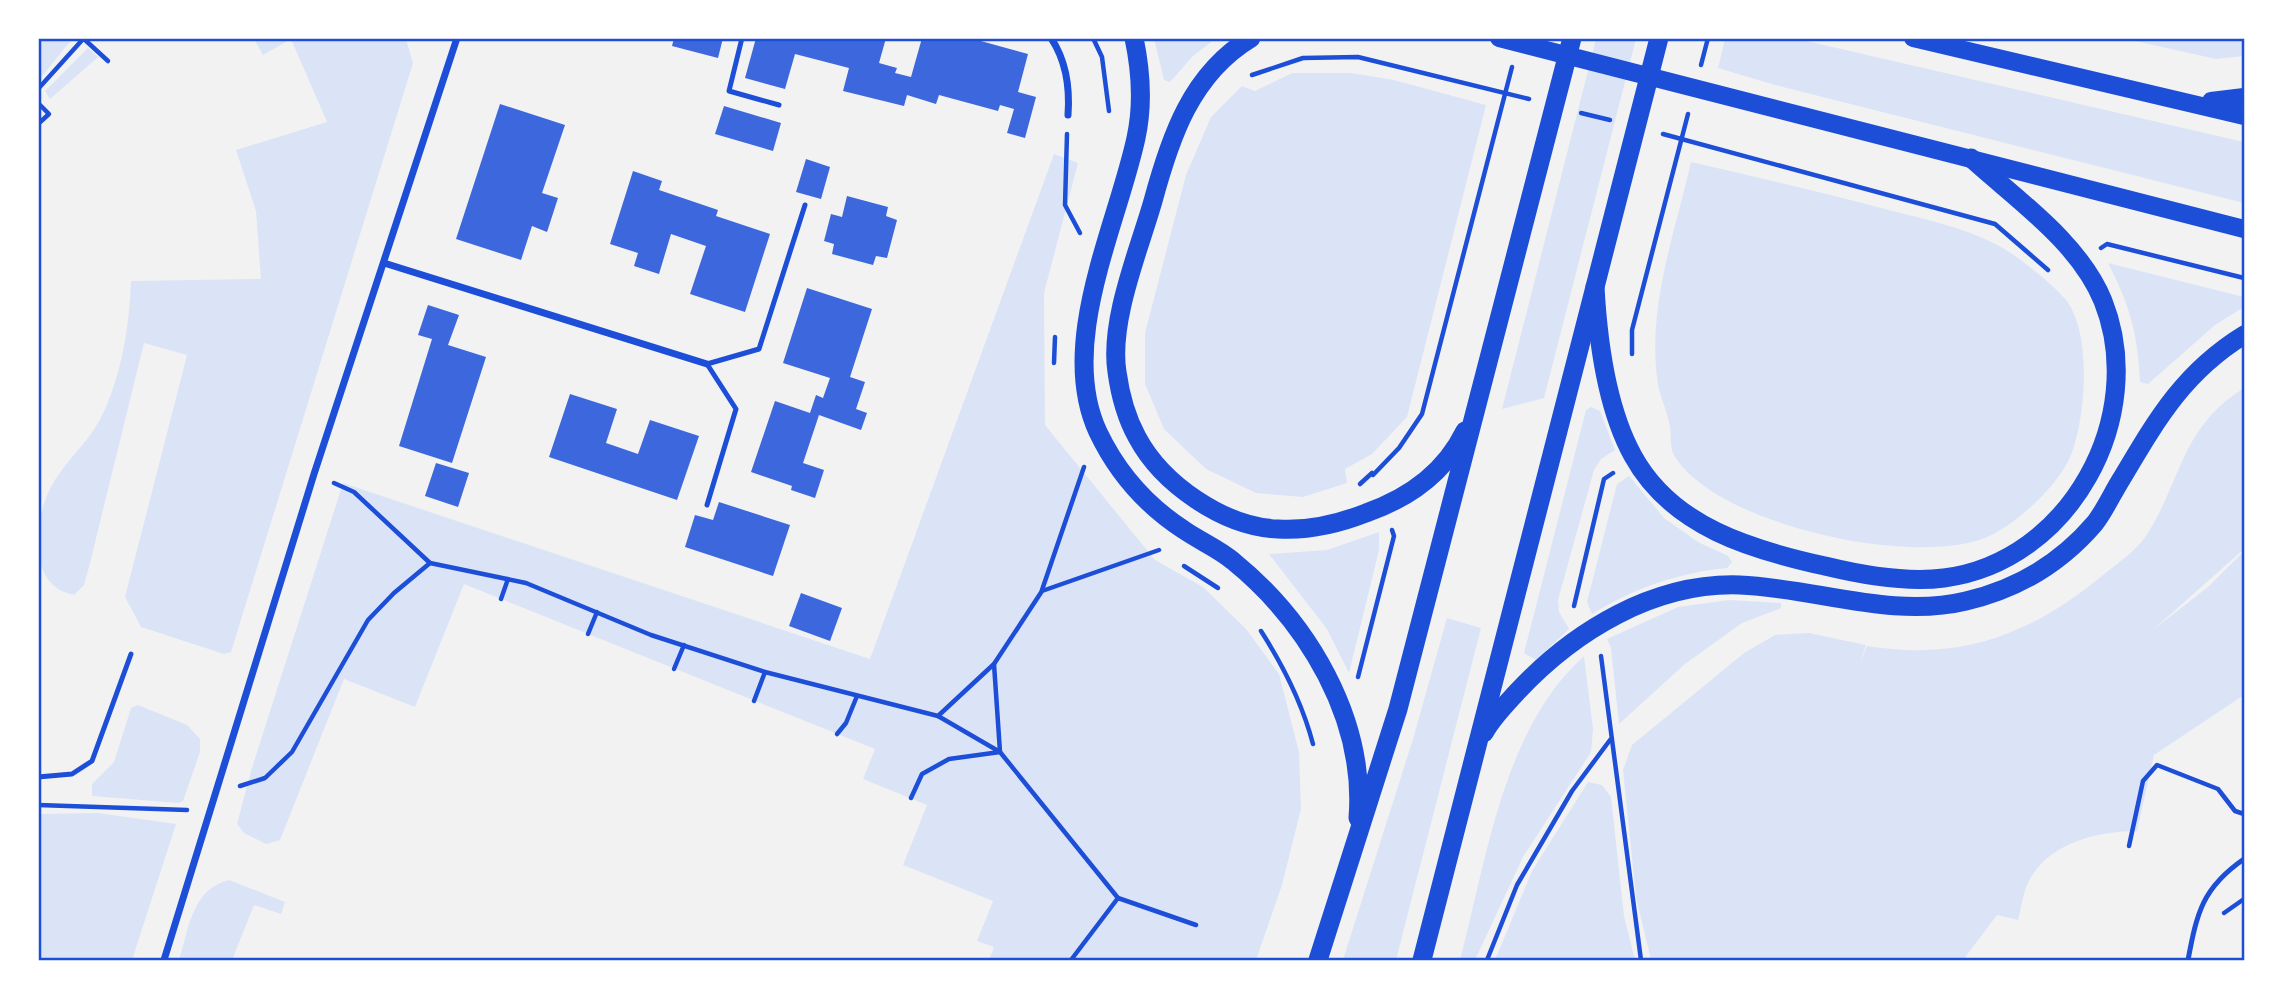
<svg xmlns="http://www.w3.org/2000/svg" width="2283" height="999" viewBox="0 0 2283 999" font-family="Helvetica,sans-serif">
<rect width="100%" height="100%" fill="#f2f2f2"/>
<g fill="#dbe4f7">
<polygon points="39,38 72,39 39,80 38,39"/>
<path d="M254,39h152l7,24 -182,589 -7,2 -83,-27 -16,-30 62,-242 -43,-12 -55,224 -5,18 -10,10c-51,-9 -40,-86 -17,-118 19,-28 34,-36 49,-70 17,-41 23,-81 25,-126l130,-2 -5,-68 -20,-61 91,-28 -36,-83 -28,16z"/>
<polygon points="1154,39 1154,38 1215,39 1193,56 1170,82 1164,80"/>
<polygon points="1596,39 1636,39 1544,398 1502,409"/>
<polygon points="1725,39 1798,39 2244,142 2244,203 1775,85 1718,68"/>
<polygon points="2126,39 2244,39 2244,56 2216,59"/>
<polygon points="88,48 98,57 50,99 45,91"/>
<polygon points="1292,73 1351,73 1394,80 1486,105 1407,417 1372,454 1345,469 1347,483 1303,497 1256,493 1206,469 1164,429 1145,384 1145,333 1186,175 1211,117 1242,86 1255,91"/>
<polygon points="1054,154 1078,163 1044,293 1045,425 1155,560 1203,587 1246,629 1279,674 1299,752 1301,809 1282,885 1256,960 989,960 994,947 977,941 993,901 903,865 927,805 863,779 875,749 464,584 415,707 344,679 280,840 266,844 244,833 237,824 251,771 343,483 870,659"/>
<path d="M1691,162c65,15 130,30 194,47 49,13 101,22 141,55 13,10 29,23 40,36 26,33 20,117 5,155 -12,30 -54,69 -84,82 -70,31 -273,-12 -313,-82 -5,-9 -2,-23 -5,-33 -3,-15 -11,-29 -12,-45 -9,-72 18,-145 34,-215z"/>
<path d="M2108,263l136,34v10l-29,18 -67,59 -8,-2c-2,-48 -10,-76 -32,-119z"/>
<path d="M2244,388v161l-90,80 54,-42 36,-36v144l-90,60 -17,76c-40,0 -95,13 -111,57 -4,10 -5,22 -8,32l-21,-5 -34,45h-312l-15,-63 -13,-127 9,-25 112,-92 31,-18 34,-2 57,12 -6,18 7,-17c95,15 163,-11 236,-71 16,-13 36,-26 46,-44 34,-56 33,-104 95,-143z"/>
<polygon points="1591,407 1600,411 1615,450 1601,459 1594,470 1558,600 1559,612 1569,629 1536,660 1524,653 1586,410"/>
<path d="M1629,476l35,42 34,24 30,14 4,6 -5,6c-50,5 -92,20 -135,46l-5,-12 30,-118z"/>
<polygon points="1379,532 1379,550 1349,673 1327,629 1269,554 1327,550"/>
<polygon points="1729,600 1781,603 1781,608 1742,623 1685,664 1619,724 1611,648 1607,639 1678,607"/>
<polygon points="1447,618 1481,628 1396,960 1343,960 1413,739"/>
<path d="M1584,656l9,73 -2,23 -68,105 -48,103h-15c27,-102 43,-231 124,-304z"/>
<polygon points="138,705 187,725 200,739 200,752 183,801 178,803 92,796 92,784 114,762 131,708"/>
<polygon points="1588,782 1602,785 1611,797 1624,916 1635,960 1495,960 1532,871"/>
<polygon points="98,813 176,824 132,960 39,960 39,814"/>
<path d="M229,880l56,22 -4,12 -27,-9 -22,55h-53c10,-32 13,-71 50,-80z"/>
</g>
<g fill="#3d67dc">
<polygon points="674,38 723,38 718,58 672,46"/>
<polygon points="756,38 886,38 879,63 897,68 895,73 911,77 922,38 970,38 1028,54 1018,92 1036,97 1025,138 1007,133 1014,109 1000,105 998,111 939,95 936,104 907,95 904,106 843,91 849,68 795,54 785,89 745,78"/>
<polygon points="500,104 565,125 542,193 558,198 547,232 532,226 521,260 456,239"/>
<polygon points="724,106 781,123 773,151 715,134"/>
<polygon points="806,159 830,167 821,199 796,192"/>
<polygon points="633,171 662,181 659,190 718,210 716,216 770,234 745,312 690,294 706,246 671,234 659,274 634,266 638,253 610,244"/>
<polygon points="847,196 888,207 886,216 897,220 887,258 876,256 873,265 832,254 834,244 824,241 831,214 842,217"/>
<polygon points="807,288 872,309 850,377 865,382 856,409 867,413 861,430 819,415 803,463 824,470 815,498 791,490 792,486 751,472 775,401 810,413 816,395 823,398 830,378 783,363"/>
<polygon points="428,305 459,315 448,345 486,357 452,463 399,446 432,339 418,335"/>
<polygon points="570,394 617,409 606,443 638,454 650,420 699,436 677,500 549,457"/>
<polygon points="436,463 469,473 458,507 425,496"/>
<polygon points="719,502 790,525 773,576 685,547 695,515 713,520"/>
<polygon points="801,593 842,608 830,641 789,626"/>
</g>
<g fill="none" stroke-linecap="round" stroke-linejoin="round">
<g stroke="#1d4ed8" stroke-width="4.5">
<polyline points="1093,38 1102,57 1109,111"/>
<polyline points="84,39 108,61"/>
<polyline points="1701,65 1708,38"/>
<polyline points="1252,75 1303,58 1358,57 1529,99"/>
<polyline points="38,89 84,38"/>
<polyline points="38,103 49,114 38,124"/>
<polyline points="1581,113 1610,120"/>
<polyline points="1067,134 1065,205 1080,233"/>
<polyline points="1663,134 1995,224 2048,270"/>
<polyline points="2101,248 2107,244 2244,278"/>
<polyline points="1632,354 1632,330 1688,114"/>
<polyline points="1054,363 1055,337"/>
<polyline points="1373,475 1399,448 1422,414 1512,67"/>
<polyline points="334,483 354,492 430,563 526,583 651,635 765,672 938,716 1000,752 1118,898 1196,925"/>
<polyline points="1360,484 1372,473"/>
<polyline points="1184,566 1218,588"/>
<polyline points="1042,590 1084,467"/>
<polyline points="501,599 508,579"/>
<polyline points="1574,606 1604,479 1613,473"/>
<path d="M1261,631c23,36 41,71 52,113"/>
<polyline points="588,634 597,612"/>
<polyline points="1601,656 1641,960"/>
<polyline points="674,669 684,645"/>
<polyline points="1358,677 1394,536 1392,530"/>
<polyline points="754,701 765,672"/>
<polyline points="938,716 994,664"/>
<polyline points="837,734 846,723 857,696"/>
<polyline points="240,786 265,778 292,752 368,620 394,593 430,563"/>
<polyline points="911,798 922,774 949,759 1000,752 994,664 1042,591 1159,550"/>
<polyline points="38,805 187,810"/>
<polyline points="2129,846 2143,781 2157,765 2218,789 2235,811 2244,814"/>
<polyline points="2224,913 2244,899"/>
<polyline points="1071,960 1118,898"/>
<polyline points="1487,960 1517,885 1572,791 1610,740"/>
</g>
<g stroke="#1d4ed8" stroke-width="5">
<polyline points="742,38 729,91 779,105"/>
<polyline points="707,505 736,409 707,364 759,349 805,205"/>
<polyline points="38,777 72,774 92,761 131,654"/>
<path d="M2188,960c9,-47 14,-72 56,-101"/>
</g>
<g stroke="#1d4ed8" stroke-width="7">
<path d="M1051,38c16,24 19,50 17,77"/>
<polyline points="384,263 707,364"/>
<polyline points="164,960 314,474 457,38"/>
</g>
<g stroke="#1d4ed8" stroke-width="18">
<polyline points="1499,38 2244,229"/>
<polyline points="1913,38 2244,116"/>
<polyline points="2211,101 2244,97"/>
</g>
<g stroke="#1d4ed8" stroke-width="19">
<path d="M1134,38c7,33 9,68 2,100 -19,88 -79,206 -38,294 19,40 49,74 86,98 16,11 35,19 49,31 75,61 133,158 125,257"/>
<path d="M1251,38c-60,36 -81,100 -98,163 -14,49 -44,120 -36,171 3,22 9,45 20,65 25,47 87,90 141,92 30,2 60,-5 88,-16 43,-15 79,-41 99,-82"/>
<path d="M1595,287c3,55 11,120 38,169 39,71 119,94 192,110 37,9 80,17 119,12 126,-16 205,-162 159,-277 -24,-59 -86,-101 -132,-143"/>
<path d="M1484,733c8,-15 22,-29 33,-41 57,-61 137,-110 223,-107 75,3 152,34 226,16 52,-12 94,-37 129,-78 10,-13 18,-31 27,-45 35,-59 62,-106 122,-143"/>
<polyline points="1318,960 1398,709 1572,38"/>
<polyline points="1422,960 1659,38"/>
</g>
</g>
<rect width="2283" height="999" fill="none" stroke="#ffffff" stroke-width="80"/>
<rect x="40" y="40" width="2203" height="919" fill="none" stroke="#1d4ed8" stroke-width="2.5"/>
</svg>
